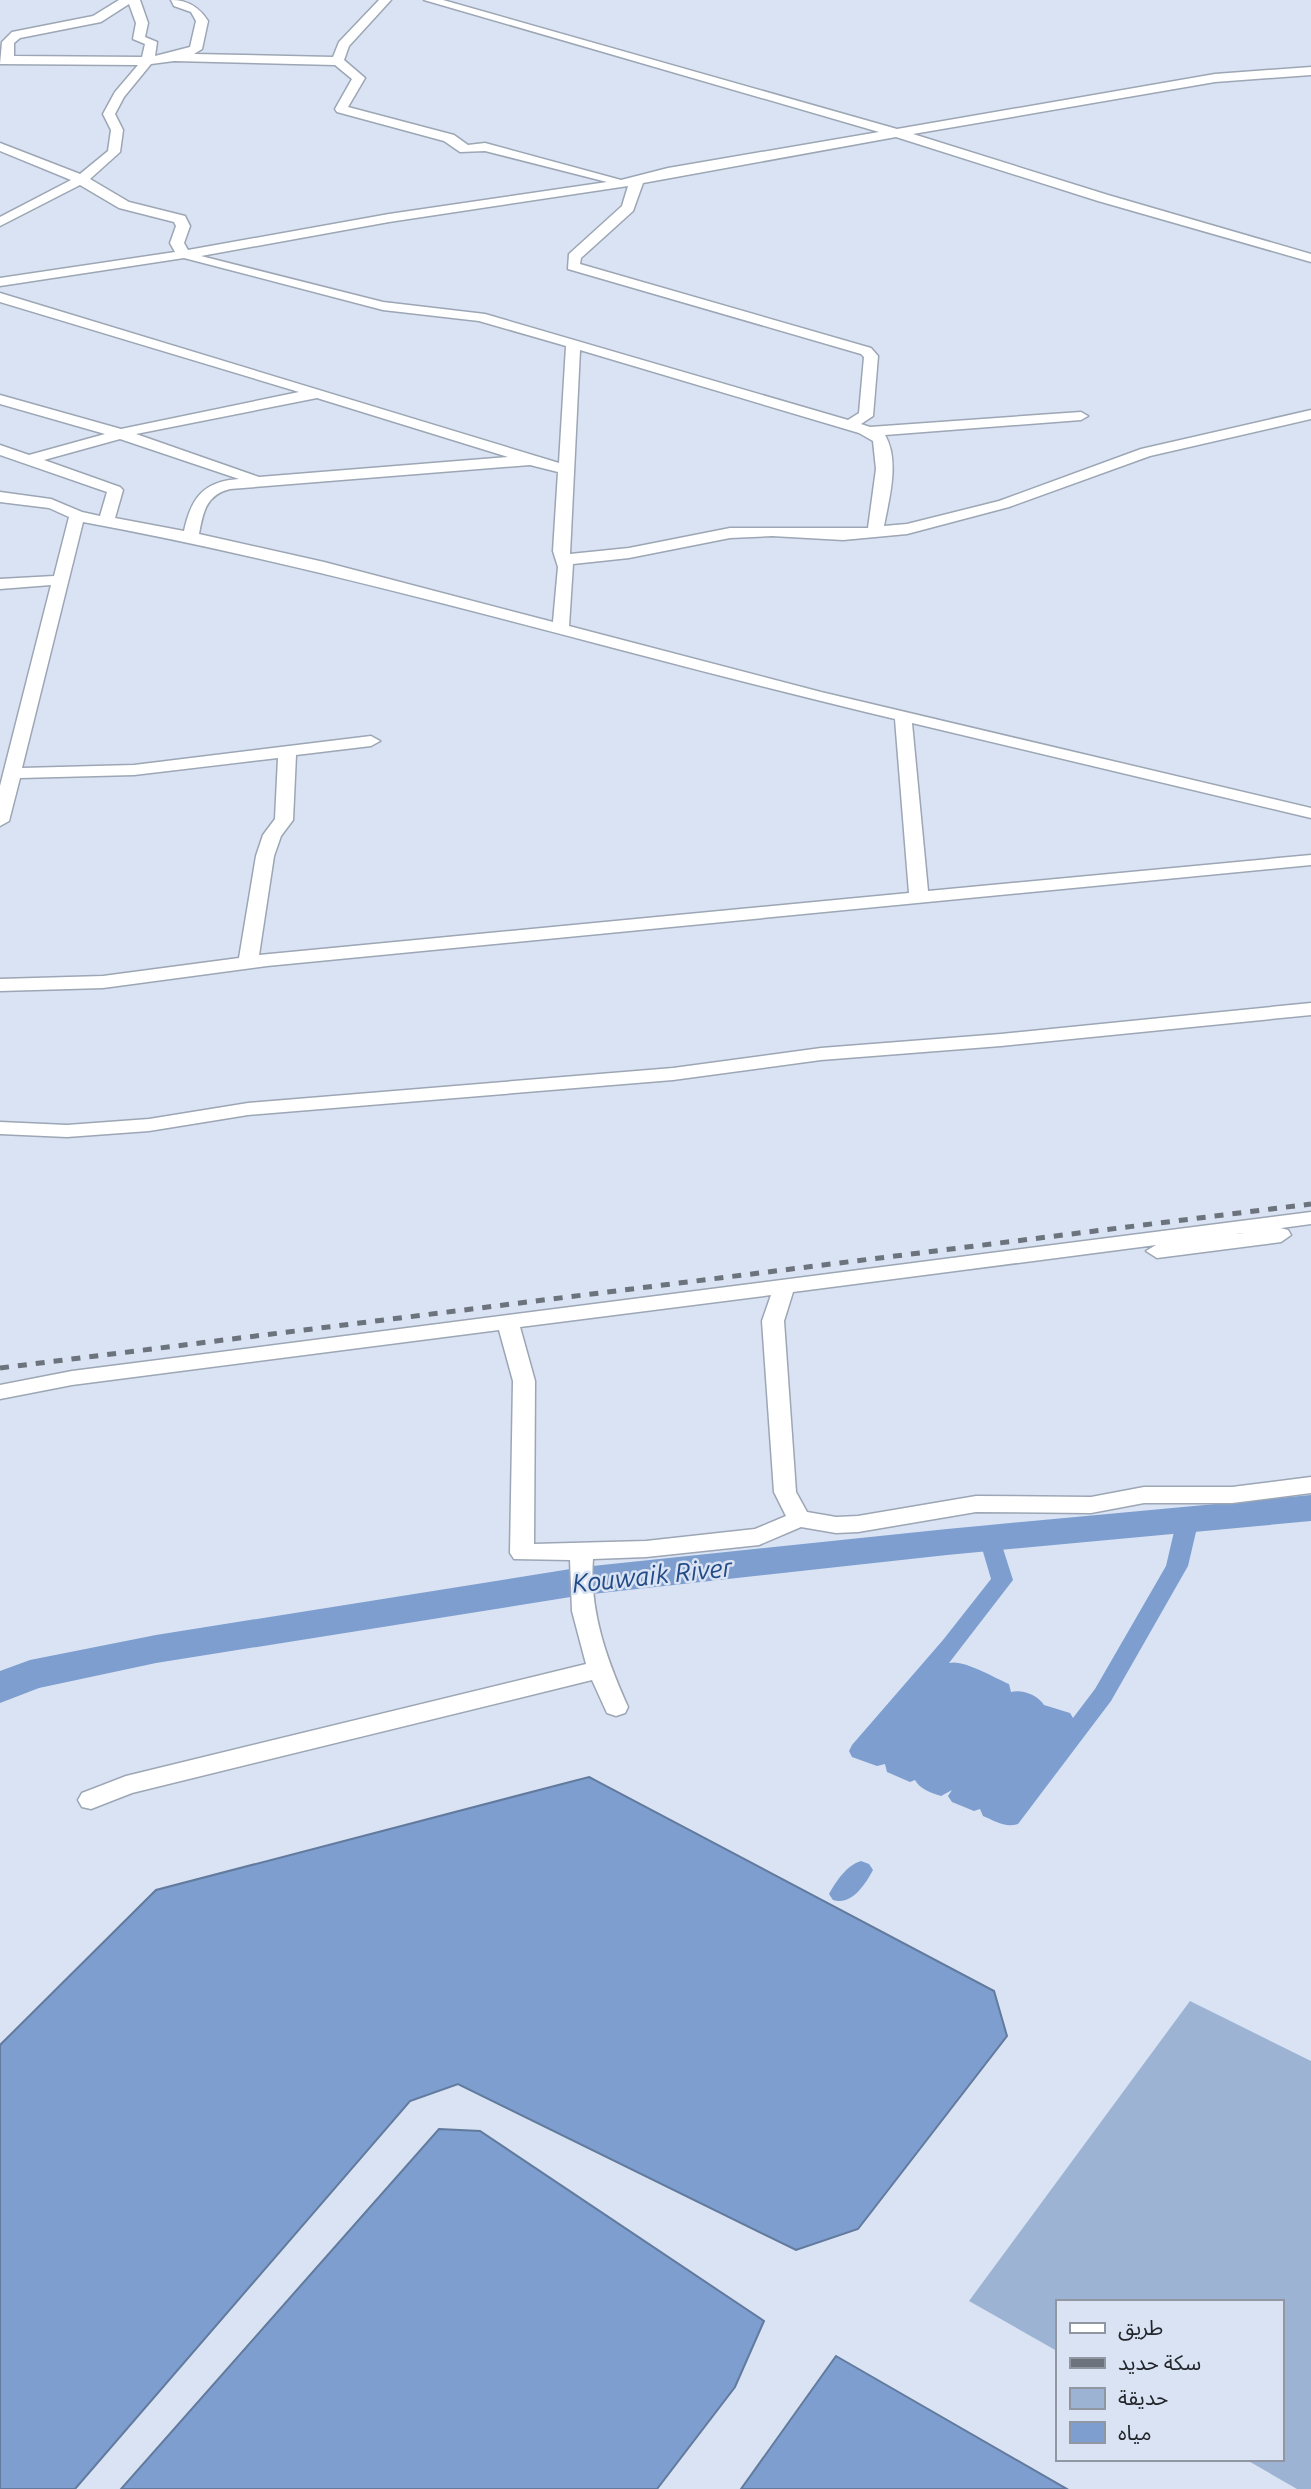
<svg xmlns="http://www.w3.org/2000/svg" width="1311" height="2489" viewBox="0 0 1311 2489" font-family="Ubuntu,'Noto Sans Arabic',sans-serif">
<rect width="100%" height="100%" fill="#d9e3f3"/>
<polygon fill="#9db3d3" points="1190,2001 1311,2061 1311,2489 1297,2489 1245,2459 1281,2459 1281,2302 1057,2302 1057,2351 969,2301"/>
<g fill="#7d9ece" stroke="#627a9d" stroke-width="2">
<polygon points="589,1777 994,1991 1007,2036 858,2229 796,2250 458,2084 410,2101 75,2489 0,2489 0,2045 156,1890"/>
<polygon points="439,2129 480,2131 764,2321 735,2387 657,2489 121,2489"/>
<polygon points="836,2356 1067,2489 741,2489"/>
</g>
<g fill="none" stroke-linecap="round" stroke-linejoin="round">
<g fill="#7d9ece" fill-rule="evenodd">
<path d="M1188,1512l7,2 4,5 -11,47 -77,135 -93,123c-13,4 -23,-3 -35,-8l-3,-7 -6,2 -22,-9 -4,-6 4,-6 -11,6c-10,-3 -21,-7 -26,-16l-5,2 -23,-10 -2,-8 -8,2 -25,-9 -3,-6 3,-6 91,-105 48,-61 -12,-41 3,-5h16l15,47 -64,83c14,-4 46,15 60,21l2,8c11,-3 27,3 33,13l26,8 3,5 22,-29 71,-123 11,-47 4,-5z"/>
<path d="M861,1861l8,3 4,6c-8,15 -22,36 -40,30l-4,-6c7,-13 18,-29 32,-33z"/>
</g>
<polygon fill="#7d9ece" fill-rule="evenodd" points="1311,1495 1311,1521 947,1555 583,1595 156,1663 39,1688 0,1703 0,1671 30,1660 156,1635 583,1567 947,1529"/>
<g stroke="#9ca6b4" stroke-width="3">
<g id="street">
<path d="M119,0h21l8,23 -3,14 12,5 -2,14 35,-9 6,-26 -5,-9 -17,-6 -3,-6c17,0 28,7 37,21l-6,28 -8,5 139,3 6,-15 40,-42h12l-42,46 -5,14 21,18 -17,29 106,28 14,10 17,-2 136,37 47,-12 211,-36 -455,-132h19l454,129 318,-55 96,-7v8l-96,7 -302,52 195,61 203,59v8l-213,-61 -202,-64 -253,46 -10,28 -52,47 -1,6 291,84 7,8 -5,60 -12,8 9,3 211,-15 7,4 -7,4 -196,15c15,26 4,64 -1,91l23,-2 92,-23 142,-52 170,-39v9l-161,37 -141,51 -102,27 -64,6 -71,-4 -42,2 -101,20 -56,6 -4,62 252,66 490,116v10l-399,-95 16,168 383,-36v10l-1044,101 -164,22 -103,3v-12l103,-3 136,-18 17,-102 7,-21 12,-16 3,-61 -144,17 -114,3 -11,43 -9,5v-40l51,-201 -51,4v-10l54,-3 15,-59 -20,-9 -49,-6v-10l51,7 31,13 18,4 7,-24 -107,-37v-10l29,10 76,-21 -105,-30v-9l121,34 178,-37 -299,-90v-9l559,170 7,-117 -87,-25 -96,-11 -199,-52 -184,28v-8l175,-26 -5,-9 6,-17 -2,-4 -55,-14 -39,-23 -80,41v-9l71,-37 -71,-29v-8l80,31 28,-23 3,-21 -8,-16 12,-22 23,-27 -138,-1 2,-22 10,-10 81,-16zM129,4l7,19 -3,16 12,5 -3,13 -128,-1v-13l6,-5 81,-16zM174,61l161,4 17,14 -17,30 2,3 107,29 16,11 25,-1 122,31 -218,32 -201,36 -4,-7 6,-17 -5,-10 -56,-14 -39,-23 30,-27 3,-22 -8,-16 9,-17 27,-33zM628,186l-6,20 -53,48 -1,15 293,85 3,3 -5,56 -11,7 -363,-106 -102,-12 -182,-46 188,-34zM580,350l279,83 14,8 3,28 -8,59h-138l-101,20 -59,6zM317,398l191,59 -249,20 -123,-43zM120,439l119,40c-35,2 -48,19 -55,52l-69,-13 8,-28 -3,-3 -76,-27zM530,465l28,7 -5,79 5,16 -5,55 -229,-60 -125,-28c4,-22 7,-39 31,-45zM83,522c276,51 540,133 812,197l14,174 -650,62 15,-99 7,-20 12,-16 3,-65 75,-9 9,-5 -9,-5 -237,29 -112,3z"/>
<polygon points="1311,1003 1311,1015 1001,1046 821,1060 673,1080 248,1115 149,1131 67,1137 0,1134 0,1122 67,1125 149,1119 248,1103 673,1068 821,1048 1001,1034"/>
<path d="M1311,1212v12l-75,10 45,-6 7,2 3,5 -10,7 -124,16 -11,-7 10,-6 -363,47 -9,29 12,171 11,20 29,5 22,-1 118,-20 115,1 53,-10h88l79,-10v16l-79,10h-88l-53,10 -115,-1 -118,20 -22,1 -35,-6 -42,18 -113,12 -53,2c-4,52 14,101 35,148l-3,6 -9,3 -9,-3 -15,-33 -460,113 -41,16 -9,-2 -4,-7 4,-7 44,-17 460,-112 -14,-53 -2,-51 -56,-1 -4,-6 3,-172 -14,-51 -427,55 -72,14v-14l72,-14zM771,1295l-9,26 12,171 12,24 -31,13 -109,12 -112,3 1,-163 -15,-54z"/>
</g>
</g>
<use href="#street" fill="#fff" fill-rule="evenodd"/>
<polyline stroke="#6d737d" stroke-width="5" stroke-dasharray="9 9" stroke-linecap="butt" points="0,1368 1311,1204"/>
</g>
<g text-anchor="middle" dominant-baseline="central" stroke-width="5" stroke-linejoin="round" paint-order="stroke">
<g font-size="26" font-style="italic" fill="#224b87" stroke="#d9e3f3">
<text transform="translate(652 1575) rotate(-6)">Kouwaik River</text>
</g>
</g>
<rect x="1056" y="2300" width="228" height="161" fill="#d9e3f3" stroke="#9097a3" stroke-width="2"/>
<rect x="1070" y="2323" width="35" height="10" fill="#ffffff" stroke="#9097a3" stroke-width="2"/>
<text x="1118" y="2335" font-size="21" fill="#22262b">طريق</text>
<rect x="1070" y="2358" width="35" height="10" fill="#6d737d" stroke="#9097a3" stroke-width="2"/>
<text x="1118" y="2370" font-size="21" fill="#22262b">سكة حديد</text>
<rect x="1070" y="2388" width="35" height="21" fill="#9db3d3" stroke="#9097a3" stroke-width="2"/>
<text x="1118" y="2405" font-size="21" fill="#22262b">حديقة</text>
<rect x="1070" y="2422" width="35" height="21" fill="#7d9ece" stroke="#9097a3" stroke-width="2"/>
<text x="1118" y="2440" font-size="21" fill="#22262b">مياه</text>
</svg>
